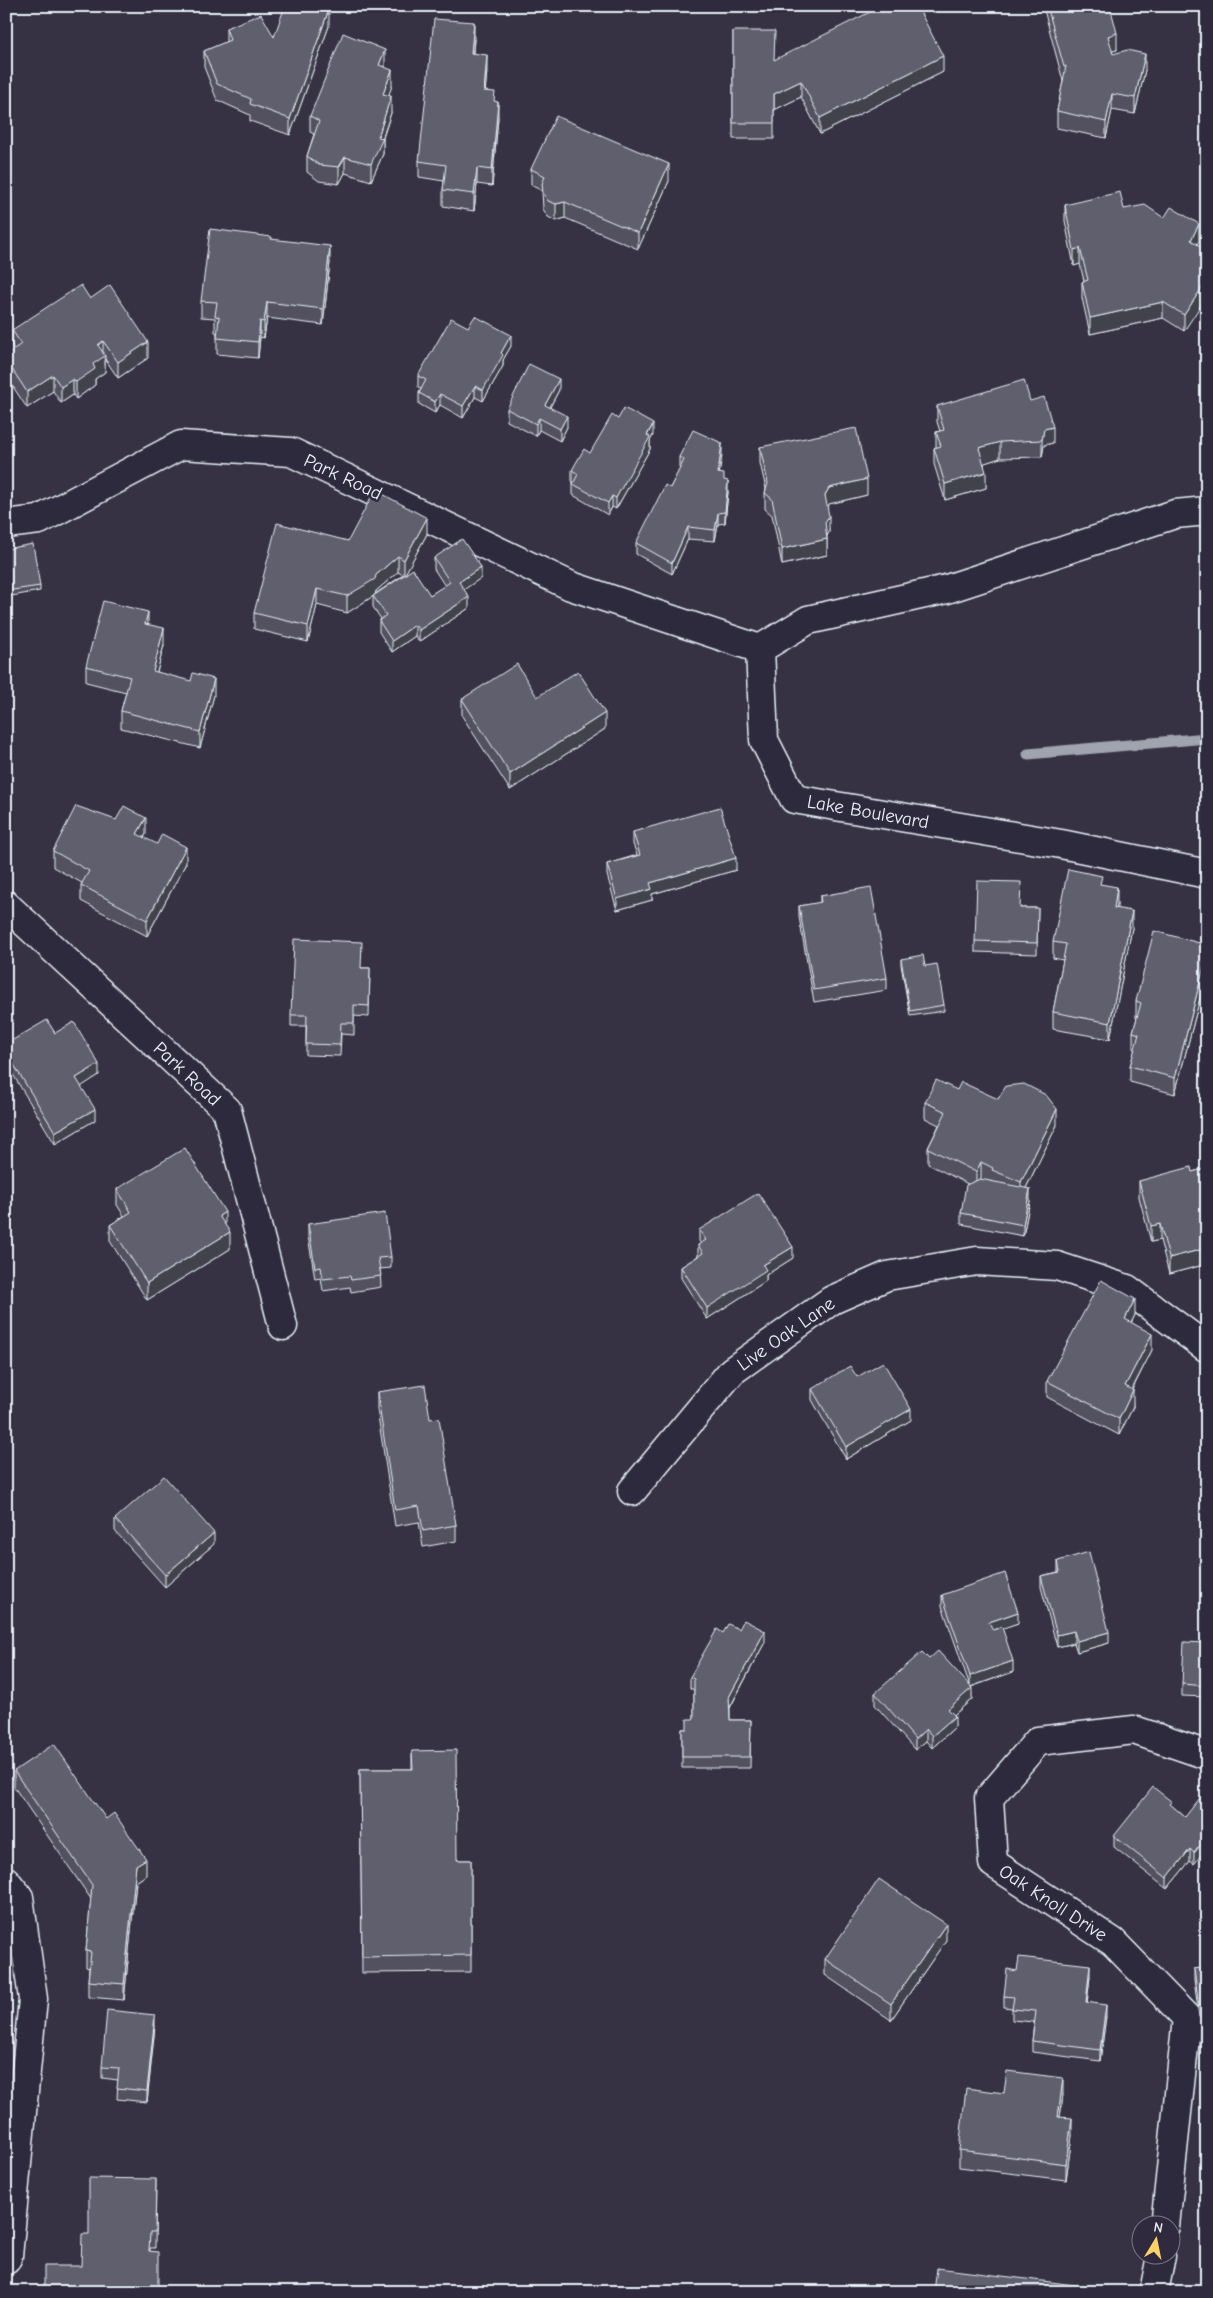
<svg xmlns="http://www.w3.org/2000/svg" width="1213" height="2298" viewBox="0 0 1213 2298" font-family="'Comic Neue',sans-serif">
<rect width="100%" height="100%" fill="#363244"/>
<filter id="ink" filterUnits="userSpaceOnUse"><feTurbulence type="fractalNoise" baseFrequency=".02" numOctaves="2"/><feDisplacementMap in="SourceGraphic" scale="10" xChannelSelector="R" yChannelSelector="G"/><feConvolveMatrix kernelMatrix="1 2 1 2 8 2 1 2 1" color-interpolation-filters="sRGB"/></filter>
<g filter="url(#ink)">
<g fill="none" stroke-linecap="round" stroke-linejoin="round">
<polyline stroke="#a0a4af" stroke-width="11" points="1028,754 1207,738"/>
<g stroke="#e8f1f8" stroke-width="31">
<g id="minor">
<polyline points="1207,511 1175,514 947,589 808,620 760,649 764,740 794,799 1061,844 1207,874"/>
<polyline points="6,524 39,520 181,445 291,452 571,586 760,649"/>
<polyline points="6,905 227,1110 283,1326"/>
<polyline points="632,1491 732,1371 832,1300 887,1276 977,1261 1057,1266 1127,1289 1207,1348"/>
<polyline points="6,1881 19,1897 33,1999 8,2256 6,2260"/>
<polyline points="1165,2226 1187,2018 1113,1942 993,1863 989,1798 1038,1741 1134,1730 1207,1755"/>
<polyline points="1154,2292 1161,2256"/>
</g>
</g>
<use href="#minor" stroke="#2f2a3d" stroke-width="28"/>
</g>
<g fill="#53515f" stroke="#e8f1f8" fill-rule="evenodd">
<polygon points="1043,6 1110,6 1117,50 1112,51 1113,54 1145,70 1135,114 1112,110 1106,138 1057,128 1057,111 1063,81"/>
<polygon points="329,26 290,135 250,121 250,115 217,100 204,67 204,51 226,42 226,28 274,37"/>
<polygon points="733,31 775,60 943,72 820,134 801,97 774,110 774,139 733,139"/>
<polygon points="474,39 473,54 487,71 485,91 495,102 498,118 492,186 477,184 474,211 443,206 443,190 444,181 419,177 419,161"/>
<polygon points="385,66 385,67 392,86 388,95 391,113 383,138 383,154 371,181 345,173 339,184 319,181 307,172 307,156 314,134 310,132 310,116"/>
<polygon points="531,169 669,181 638,249 565,218 556,221 548,217 543,209 542,191 531,185"/>
<polygon points="1065,205 1124,209 1199,241 1197,244 1184,331 1163,318 1090,334 1082,298 1082,282 1084,281 1080,264 1074,266 1065,221"/>
<polygon points="272,239 330,262 323,325 267,318 264,338 260,337 258,358 217,354 217,333 215,332 215,318 201,317 201,301"/>
<polygon points="90,299 148,358 118,378 105,359 105,372 95,379 95,385 76,399 73,395 61,403 53,391 27,408 6,376 6,355 14,350 12,346 12,330"/>
<polygon points="468,327 511,346 503,360 503,366 483,401 475,397 463,418 440,405 435,413 419,404 419,393 421,389 418,387 418,376"/>
<polygon points="559,390 550,407 567,427 560,441 539,430 536,436 507,421 507,409"/>
<polygon points="1030,401 1053,443 1044,445 1042,457 1000,458 984,463 986,488 945,500 934,464 934,448 936,447 936,432 940,431 937,422 937,406"/>
<polygon points="653,435 650,441 650,449 616,509 612,507 608,515 573,495 573,482 572,481 572,470 590,453"/>
<polygon points="760,447 867,495 829,504 827,507 829,532 827,536 827,555 782,565 772,515 765,509 765,493 766,489 760,463"/>
<polygon points="722,455 719,473 724,480 728,492 725,523 718,524 715,541 688,539 672,574 636,554 636,543 670,488 680,469 679,468 679,457"/>
<path d="M427,534l-22,40 25,21 15,-9 -11,-17v-11l47,20 -17,11 5,19 -50,34 -4,-6 -23,16 -13,-20v-11l2,-2 -8,-12v-11l-26,17 -30,-8 -9,37 -54,-13v-16l94,-72zM398,572l5,3 -28,19 1,-3z"/>
<polygon points="6,549 40,586 40,591 6,597"/>
<polygon points="148,624 164,645 157,672 214,695 200,748 121,728 121,711 126,692 86,682 86,666"/>
<polygon points="537,697 605,729 510,790 462,716 462,699"/>
<polygon points="633,832 736,870 652,894 652,900 617,910 607,875 607,864 637,855 633,844"/>
<polygon points="146,834 144,838 186,863 147,936 81,901 81,885 82,883 53,867 53,851"/>
<polygon points="1102,884 1117,903 1117,909 1132,928 1110,1039 1053,1029 1053,1012 1063,960 1053,958 1053,942"/>
<polygon points="820,896 887,978 887,990 814,1002 799,917 799,906 820,903"/>
<polygon points="1020,908 1038,908 1037,954 975,952 975,941"/>
<polygon points="1207,945 1207,971 1175,1094 1130,1082 1130,1066 1135,1049 1133,1049 1133,1032 1137,1018 1136,1018 1136,1001"/>
<polygon points="901,959 925,966 944,1005 944,1011 910,1016 901,965"/>
<polygon points="361,968 370,968 369,1017 354,1016 354,1035 341,1034 340,1056 306,1055 306,1026 291,1026 291,1015"/>
<polygon points="55,1033 99,1075 81,1086 95,1120 55,1144 6,1063 6,1044"/>
<polygon points="957,1090 998,1099 1057,1125 1026,1188 1030,1201 1023,1236 961,1224 961,1213 968,1184 928,1164 928,1148 939,1125 925,1118 925,1102"/>
<polygon points="1207,1168 1207,1264 1169,1274 1160,1240 1151,1242 1139,1197 1139,1181 1192,1172"/>
<polygon points="117,1189 225,1225 230,1249 147,1300 110,1241 110,1225 124,1216 117,1205"/>
<polygon points="308,1224 391,1257 391,1268 380,1269 381,1287 351,1292 350,1287 323,1291 321,1278 315,1279 308,1236"/>
<polygon points="699,1230 793,1258 766,1275 766,1281 707,1319 681,1278 681,1267 698,1256 698,1245 701,1244 699,1241"/>
<polygon points="1135,1315 1131,1323 1152,1350 1132,1390 1133,1407 1119,1435 1047,1397 1047,1381"/>
<polygon points="857,1377 911,1420 846,1459 812,1400 812,1389"/>
<polygon points="377,1392 430,1419 456,1525 456,1541 423,1547 419,1522 395,1526 377,1409"/>
<polygon points="115,1519 214,1544 165,1587 115,1531"/>
<polygon points="1058,1561 1109,1643 1077,1652 1074,1643 1057,1647 1041,1587 1041,1576 1058,1572"/>
<polygon points="942,1595 1018,1623 1002,1628 1013,1672 971,1687 972,1699 954,1715 955,1727 932,1748 926,1741 915,1750 875,1705 875,1693 929,1659 970,1686 942,1606"/>
<polygon points="723,1633 765,1642 730,1708 730,1720 751,1720 750,1768 682,1768 682,1729 687,1729 694,1719 694,1690 690,1688 690,1677"/>
<polygon points="1207,1643 1207,1697 1182,1696 1182,1684"/>
<polygon points="412,1751 457,1860 471,1860 471,1972 362,1973 360,1769 412,1769"/>
<polygon points="14,1771 106,1819 146,1875 136,1882 124,2000 88,1997 88,1981 89,1968 86,1967 86,1951 91,1899 14,1787"/>
<polygon points="1207,1803 1207,1848 1194,1864 1190,1861 1167,1889 1114,1847 1114,1836 1172,1806 1185,1817"/>
<polygon points="946,1940 891,2020 825,1975 825,1959"/>
<polygon points="1207,1967 1207,2016 1199,2017 1194,1980 1194,1969"/>
<polygon points="1090,1976 1087,2003 1106,2016 1100,2061 1032,2052 1032,2041 1034,2022 1012,2020 1012,2008 1004,2007 1004,1996"/>
<polygon points="155,2026 147,2102 117,2099 118,2080 102,2078 102,2067"/>
<polygon points="1004,2093 1063,2094 1060,2117 1072,2135 1066,2180 959,2167 959,2150"/>
<polygon points="156,2179 155,2248 150,2248 150,2251 158,2292 81,2266 89,2234"/>
</g>
<g fill="#43424d" stroke="#e8f1f8">
<polygon points="329,9 329,26 290,135 290,119"/>
<polygon points="474,22 474,39 471,70 471,53"/>
<polygon points="1117,33 1117,50 1108,52 1108,36"/>
<polygon points="385,50 385,66 379,82 379,65"/>
<polygon points="1145,54 1145,70 1135,114 1135,98"/>
<polygon points="487,55 487,71 484,107 484,91"/>
<polygon points="943,56 943,72 820,134 820,118"/>
<polygon points="392,70 392,86 383,110 383,94"/>
<polygon points="801,81 801,97 774,110 774,94"/>
<polygon points="1112,94 1112,110 1106,138 1106,122"/>
<polygon points="391,96 391,113 382,139 383,138 383,154 371,181 371,164 378,137"/>
<polygon points="498,102 498,118 492,186 492,170"/>
<polygon points="345,157 345,173 339,184 339,167"/>
<polygon points="669,164 669,181 638,249 638,233"/>
<polygon points="477,168 477,184 474,211 474,194"/>
<polygon points="565,202 565,218 556,221 556,204"/>
<polygon points="1199,224 1199,241 1191,256 1191,240"/>
<polygon points="330,246 330,262 323,325 323,309"/>
<polygon points="1080,248 1080,264 1074,266 1074,250"/>
<polygon points="1207,280 1207,296 1184,331 1184,315"/>
<polygon points="267,302 267,318 264,338 264,322"/>
<polygon points="1163,302 1163,318 1090,334 1090,318"/>
<polygon points="260,321 260,337 258,358 258,342"/>
<polygon points="511,335 511,346 503,360 503,366 483,401 483,390 501,353"/>
<polygon points="103,341 103,357 105,356 105,372 95,379 95,385 76,399 76,382 93,364 98,345"/>
<polygon points="148,342 148,358 118,378 118,362"/>
<polygon points="53,375 53,391 27,408 27,392"/>
<polygon points="73,379 73,395 61,403 61,387"/>
<polygon points="559,379 559,390 545,416 545,405"/>
<polygon points="475,386 475,397 463,418 463,406"/>
<polygon points="440,394 440,405 435,413 435,402"/>
<polygon points="567,416 567,427 560,441 560,429"/>
<polygon points="539,418 539,430 536,436 536,424"/>
<polygon points="653,424 653,435 650,441 650,449 616,509 616,498"/>
<polygon points="1053,427 1053,443 1044,445 1042,457 1042,440 1044,429"/>
<polygon points="1000,442 1000,458 979,465 979,448"/>
<polygon points="722,443 722,455 718,484 718,473"/>
<polygon points="986,472 986,488 945,500 945,484"/>
<polygon points="867,479 867,495 829,504 825,512 825,495 829,488"/>
<polygon points="728,481 728,492 725,523 725,512"/>
<polygon points="612,496 612,507 608,515 608,503"/>
<polygon points="718,513 718,524 715,541 715,530"/>
<polygon points="829,516 829,532 825,538 825,522"/>
<polygon points="427,518 427,534 404,576 404,560"/>
<polygon points="688,527 688,539 672,574 672,563"/>
<polygon points="827,539 827,555 782,565 782,549"/>
<polygon points="398,556 398,572 376,591 375,595 347,613 347,596 376,575"/>
<polygon points="481,567 481,578 459,593 459,582"/>
<polygon points="317,589 317,605 308,642 308,626"/>
<polygon points="469,597 469,608 419,642 419,630"/>
<polygon points="148,612 148,629 145,624"/>
<polygon points="415,625 415,636 392,652 392,641"/>
<polygon points="164,628 164,645 153,687 153,671"/>
<polygon points="214,679 214,695 200,748 200,732"/>
<polygon points="605,713 605,729 510,790 510,774"/>
<polygon points="146,818 146,834 137,850 137,834"/>
<polygon points="186,847 186,863 147,936 147,920"/>
<polygon points="736,858 736,870 652,894 652,900 617,910 617,899 650,883"/>
<polygon points="1117,887 1117,903 1114,924 1114,908"/>
<polygon points="1132,911 1132,928 1110,1039 1110,1023"/>
<polygon points="1207,955 1207,971 1175,1094 1175,1078"/>
<polygon points="99,1064 99,1075 76,1090 76,1078"/>
<polygon points="95,1109 95,1120 55,1144 55,1132"/>
<polygon points="1057,1109 1057,1125 1021,1198 1021,1182"/>
<polygon points="981,1162 981,1178 976,1188 976,1172"/>
<polygon points="1030,1189 1030,1201 1023,1236 1023,1225"/>
<polygon points="225,1212 225,1228 219,1216"/>
<polygon points="1160,1224 1160,1240 1151,1242 1151,1226"/>
<polygon points="230,1232 230,1249 147,1300 147,1283"/>
<polygon points="793,1247 793,1258 766,1275 766,1281 707,1319 707,1308 763,1265"/>
<polygon points="1207,1248 1207,1264 1169,1274 1169,1258"/>
<polygon points="1135,1299 1135,1315 1125,1335 1125,1319"/>
<polygon points="1152,1334 1152,1350 1125,1403 1125,1386"/>
<polygon points="1133,1390 1133,1407 1119,1435 1119,1419"/>
<polygon points="911,1409 911,1420 846,1459 846,1447"/>
<polygon points="214,1533 214,1544 165,1587 165,1575"/>
<polygon points="1018,1612 1018,1623 989,1633 989,1622"/>
<polygon points="765,1631 765,1642 729,1709 729,1697"/>
<polygon points="1074,1631 1074,1643 1057,1647 1057,1635"/>
<polygon points="1109,1632 1109,1643 1077,1652 1077,1641"/>
<polygon points="1013,1661 1013,1672 970,1687 970,1676"/>
<polygon points="972,1688 972,1699 948,1720 948,1709"/>
<polygon points="955,1716 955,1727 932,1748 932,1736"/>
<polygon points="926,1729 926,1741 915,1750 915,1739"/>
<polygon points="1207,1837 1207,1848 1194,1864 1194,1853"/>
<polygon points="1190,1849 1190,1861 1167,1889 1167,1878"/>
<polygon points="146,1859 146,1875 136,1882 124,2000 124,1984 136,1865"/>
<polygon points="946,1924 946,1940 891,2020 891,2004"/>
<polygon points="1090,1965 1090,1976 1086,2014 1086,2002"/>
<polygon points="1106,2005 1106,2016 1100,2061 1100,2050"/>
<polygon points="155,2015 155,2026 147,2102 147,2091"/>
<polygon points="1063,2078 1063,2094 1058,2133 1058,2117"/>
<polygon points="1072,2118 1072,2135 1066,2180 1066,2164"/>
</g>
<g fill="#605e6e" stroke="#e8f1f8">
<polygon points="285,6 321,6 329,9 290,119 250,104 251,99 217,84 204,51 230,40 226,28 261,14 274,37"/>
<polygon points="882,6 917,6 943,56 820,118 801,81 774,94 774,123 733,123 733,31 775,31 774,60"/>
<polygon points="1047,6 1110,6 1117,33 1108,36 1113,54 1127,50 1145,54 1135,98 1112,94 1106,122 1057,111 1066,66 1064,67"/>
<polygon points="434,19 474,22 471,53 487,55 484,91 495,92 494,101 498,102 492,170 477,168 474,194 443,190 446,165 419,161"/>
<polygon points="343,33 385,50 379,65 392,70 383,94 391,96 378,137 383,138 371,164 345,157 339,167 319,165 307,156 319,121 310,116"/>
<polygon points="556,116 669,164 638,233 565,202 556,204 548,201 543,193 542,184 545,176 531,169"/>
<polygon points="1120,192 1124,209 1145,205 1164,218 1171,207 1199,224 1191,240 1207,251 1207,280 1184,315 1163,302 1090,318 1082,282 1088,280 1080,248 1074,250 1065,205"/>
<polygon points="210,229 272,237 271,239 330,246 323,309 267,302 264,322 260,321 258,342 217,338 219,317 215,316 217,302 201,301"/>
<polygon points="81,285 90,299 110,285 148,342 118,362 103,341 98,345 105,356 93,364 95,369 76,382 73,379 61,387 53,375 27,392 6,360 6,355 21,344 12,330"/>
<polygon points="475,316 511,335 501,353 503,355 483,390 475,386 463,406 440,394 435,402 419,393 426,380 418,376 451,318 468,327"/>
<polygon points="529,364 559,379 545,405 567,416 560,429 539,418 536,424 507,409"/>
<polygon points="1024,380 1030,401 1044,397 1053,427 1044,429 1042,440 1000,442 979,448 986,472 945,484 934,448 941,446 936,432 944,430 937,406"/>
<polygon points="624,408 653,424 647,435 650,437 616,498 612,496 608,503 573,484 578,474 572,470 584,449 590,453 612,415 618,419"/>
<polygon points="856,428 867,479 829,488 825,495 829,516 825,522 827,539 782,549 772,499 765,493 768,483 760,447"/>
<polygon points="693,430 722,443 718,473 724,474 724,480 728,481 725,512 718,513 715,530 688,527 672,563 636,543 665,485 670,488 684,460 679,457"/>
<polygon points="375,490 427,518 404,560 398,556 376,575 375,579 347,596 317,589 308,626 254,613 277,523 348,541"/>
<polygon points="462,539 481,567 459,582 469,597 419,630 415,625 392,641 379,621 386,615 373,596 413,569 430,595 450,582 434,558"/>
<polygon points="33,544 40,586 6,591 6,549"/>
<polygon points="103,601 148,612 145,624 164,628 153,671 191,681 193,673 214,679 200,732 121,711 130,677 86,666"/>
<polygon points="517,664 537,697 578,671 605,713 510,774 462,699"/>
<polygon points="76,806 116,820 124,806 146,818 137,834 157,844 162,834 186,847 147,920 81,885 89,871 53,851"/>
<polygon points="720,807 736,858 650,883 652,889 617,899 607,864 640,855 633,832"/>
<polygon points="1068,869 1102,876 1100,884 1117,887 1114,908 1132,911 1110,1023 1053,1012 1066,944 1053,942"/>
<polygon points="977,881 1021,882 1020,908 1038,908 1037,943 975,941"/>
<polygon points="871,887 887,978 814,990 799,906 821,902 820,896"/>
<polygon points="1154,931 1207,945 1207,955 1175,1078 1130,1066 1139,1034 1133,1032 1141,1003 1136,1001"/>
<polygon points="294,939 362,942 361,968 370,968 369,1006 354,1005 354,1023 341,1023 340,1045 306,1044 307,1015 291,1015"/>
<polygon points="923,955 925,966 937,964 944,1005 910,1011 901,959"/>
<polygon points="47,1020 55,1033 74,1022 99,1064 76,1078 95,1109 55,1132 6,1052 6,1044"/>
<polygon points="936,1080 957,1090 961,1082 998,1099 1006,1086 1024,1084 1046,1095 1057,1109 1021,1182 992,1170 993,1168 981,1162 976,1172 928,1148 946,1112 925,1102"/>
<polygon points="185,1148 225,1212 219,1216 230,1232 147,1283 110,1225 131,1212 117,1189"/>
<polygon points="1191,1167 1192,1172 1207,1168 1207,1248 1169,1258 1160,1224 1151,1226 1139,1181"/>
<polygon points="980,1179 1030,1189 1023,1225 961,1213 966,1185"/>
<polygon points="758,1193 793,1247 763,1265 766,1270 707,1308 681,1267 703,1253 698,1245 706,1240 699,1230"/>
<polygon points="385,1213 391,1257 378,1258 381,1276 351,1280 350,1276 323,1279 321,1267 315,1268 308,1224"/>
<polygon points="1101,1280 1135,1299 1125,1319 1152,1334 1125,1386 1133,1390 1119,1419 1047,1381"/>
<polygon points="883,1362 911,1409 846,1447 812,1389 850,1366 857,1377"/>
<polygon points="425,1385 430,1419 439,1418 456,1525 423,1531 419,1506 395,1510 377,1392"/>
<polygon points="164,1476 214,1533 165,1575 115,1519"/>
<polygon points="1089,1552 1109,1632 1077,1641 1074,1631 1057,1635 1041,1576 1060,1572 1058,1561"/>
<polygon points="1005,1573 1018,1612 989,1622 993,1630 1002,1627 1013,1661 970,1676 942,1595"/>
<polygon points="744,1620 765,1631 729,1697 730,1720 751,1720 750,1757 682,1757 682,1729 687,1729 687,1719 694,1719 694,1679 690,1677 717,1629 723,1633 728,1624 739,1629"/>
<polygon points="1184,1642 1207,1643 1207,1686 1182,1684"/>
<polygon points="938,1651 972,1688 948,1709 955,1716 932,1736 926,1729 915,1739 875,1693 922,1652 929,1659"/>
<polygon points="54,1744 106,1819 114,1813 146,1859 136,1865 124,1984 88,1981 91,1952 86,1951 92,1885 14,1771"/>
<polygon points="456,1750 457,1860 471,1860 471,1955 362,1957 360,1769 413,1769 412,1751"/>
<polygon points="1153,1787 1172,1802 1170,1804 1185,1817 1200,1798 1207,1803 1207,1837 1194,1853 1190,1849 1167,1878 1114,1836"/>
<polygon points="879,1879 946,1924 891,2004 825,1959"/>
<polygon points="1019,1957 1090,1965 1086,2002 1106,2005 1100,2050 1032,2041 1036,2011 1012,2009 1014,1997 1004,1996 1007,1969 1017,1971"/>
<polygon points="1207,1967 1207,2005 1199,2006 1194,1969"/>
<polygon points="107,2010 155,2015 147,2091 117,2088 119,2068 102,2067"/>
<polygon points="1007,2071 1063,2078 1058,2117 1072,2118 1066,2164 959,2150 966,2088 1004,2093"/>
<polygon points="89,2178 156,2179 155,2232 150,2232 149,2251 158,2252 158,2292 44,2292 44,2266 81,2266 82,2234 89,2234"/>
<polygon points="937,2268 1083,2286 1082,2292 934,2292"/>
</g>
</g>
<g text-anchor="middle" dominant-baseline="central" stroke-width="5" stroke-linejoin="round" paint-order="stroke">
<g font-size="19" fill="#e8f1f8" stroke="#2f2a3d">
<text transform="translate(343 477) rotate(25)">Park Road</text>
<text transform="translate(868 812) rotate(10)">Lake Boulevard</text>
<text transform="translate(187 1074) rotate(43)">Park Road</text>
<text transform="translate(786 1334) rotate(-35)">Live Oak Lane</text>
<text transform="translate(1053 1903) rotate(33)">Oak Knoll Drive</text>
</g>
</g>
<rect width="1213" height="2298" fill="none" stroke="#2f2a3d" stroke-width="25"/>
<rect x="12" y="12" width="1188" height="2273" fill="none" stroke="#e8f1f8" stroke-width="2" filter="url(#ink)"/>
<g transform="translate(1156 2240) rotate(10)"><circle r="24" fill="#2f2a3d" stroke="#797a88"/>
<path d="M0-4L9 19L0 12L-9 19Z" fill="#ffd166"/>
<text y="-8" font-size="14" font-weight="bold" text-anchor="middle" fill="#e8f1f8">N</text>
</g>
</svg>
